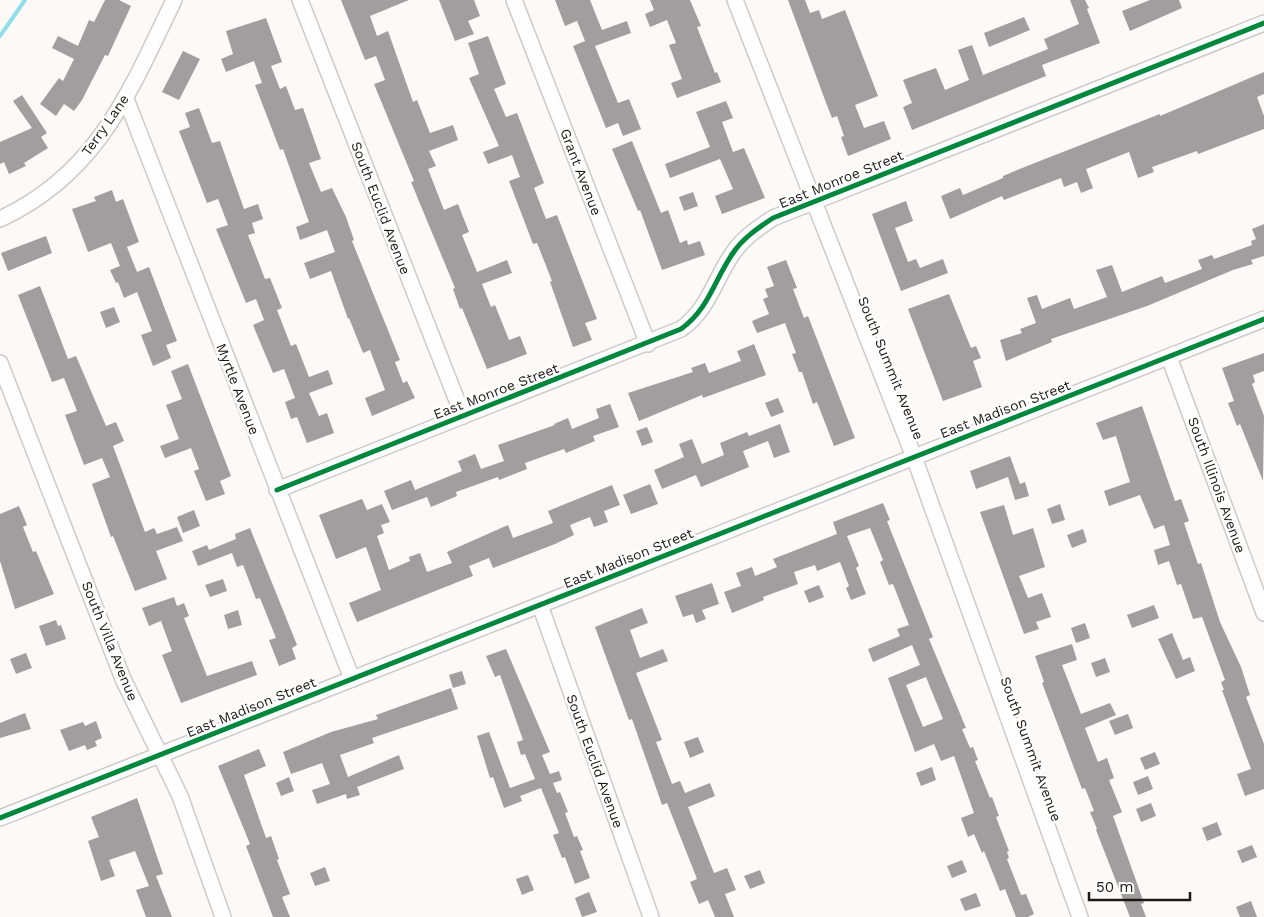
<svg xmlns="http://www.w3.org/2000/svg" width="1264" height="917" viewBox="0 0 1264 917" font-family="'Work Sans',sans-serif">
<rect width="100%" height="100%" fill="#fcf9f7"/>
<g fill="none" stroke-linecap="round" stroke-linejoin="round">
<polyline stroke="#8fdfea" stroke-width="4" points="0,36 25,0"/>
</g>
<g fill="#a29e9f" fill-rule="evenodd">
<polygon points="105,0 119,0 131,6 108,56 105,55 82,100 74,111 64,104 56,116 40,104 59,78 63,81 74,59 52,48 58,36 78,46 89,20 94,22"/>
<polygon points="341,0 409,0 370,16 377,36 388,31 413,102 417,100 430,133 453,125 458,140 429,151 436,166 428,169 444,210 458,204 469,232 462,235 477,272 507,260 512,273 482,284 491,307 495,305 509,340 520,336 527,354 487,369 462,308 460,309 453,289 455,288 411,182 414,181 374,84 385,80 376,56 365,60"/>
<polygon points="439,0 474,0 480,16 468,21 474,34 455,41"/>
<polygon points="555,0 590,0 602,30 627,21 631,33 595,46 618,103 629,99 641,129 623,136 618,123 606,128 573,46 585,41 577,21 565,26"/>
<polygon points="650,0 690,0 701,26 697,27 715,73 717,72 721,82 677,98 671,83 682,79 669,45 676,43 667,20 650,27 645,14 654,10"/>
<polygon points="788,0 805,0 810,13 819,10 822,19 845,10 878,96 855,105 864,128 884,121 891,139 848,156 841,137 844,136 837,116 832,118 825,100"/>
<polygon points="1070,0 1085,0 1089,8 1087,9 1100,43 1042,65 1046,76 912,130 903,107 912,103 903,80 936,68 945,90 969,80 958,50 972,45 983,75 1048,49 1044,39 1079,24"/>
<polygon points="1150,0 1179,0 1182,8 1130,31 1122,11"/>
<polygon points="1024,17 1030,30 989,47 984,33"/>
<polygon points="266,18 282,62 271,66 280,89 286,86 295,110 303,108 321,159 309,163 321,192 332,188 346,217 354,240 352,241 400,360 395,362 403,383 407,381 415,398 372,416 365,398 385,390 370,350 363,353 349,318 348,319 331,271 310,279 304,263 335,252 327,230 300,240 296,227 309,222 283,149 280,150 255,85 262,83 254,61 226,72 221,59 233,54 226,31"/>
<polygon points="488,36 506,84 494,89 506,117 517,113 544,183 534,188 546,219 557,215 597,319 585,323 592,340 573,347 550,282 552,281 537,243 533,244 509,181 520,177 512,155 488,164 483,152 499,146 469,78 479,74 468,43"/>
<polygon points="183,51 200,59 179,100 162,92"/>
<polygon points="1264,72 1264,94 1257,97 1264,116 1264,129 1198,154 1197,151 1152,167 1154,172 1138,178 1129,152 1086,169 1093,188 1081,193 1077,182 1064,187 1061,178 1004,200 1002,196 950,219 941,196 960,188 963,195 1003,178 1003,176 1027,166 1160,114 1160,116"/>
<polygon points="22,95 47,133 41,137 48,148 24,163 26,166 9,174 4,162 0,164 0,142 32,128 13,101"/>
<polygon points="726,101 733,118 722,122 733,152 744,148 765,198 722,214 715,196 733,189 720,159 670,178 665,164 710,147 696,112"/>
<polygon points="199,108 212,143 220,141 244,209 258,204 263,219 252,223 255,233 248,235 265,279 270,278 282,308 277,310 291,346 296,344 309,377 328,370 333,384 309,393 319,416 327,413 334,433 307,443 297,417 291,419 285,402 295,398 284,369 273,373 253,325 264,320 256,299 246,303 216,229 228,225 218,199 207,203 179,131 190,127 185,113"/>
<polygon points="632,141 661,213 668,210 680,243 687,240 688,245 700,241 705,255 662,270 640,210 638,211 612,149"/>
<polygon points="112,190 116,202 123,199 139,242 127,247 137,272 149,267 177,341 166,345 171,358 153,366 141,335 152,331 137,292 124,298 118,282 116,283 110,270 120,266 111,243 88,252 72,209 96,201 94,197"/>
<polygon points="693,192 698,206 684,211 679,197"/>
<polygon points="906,201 913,221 895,228 908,262 916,259 920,268 943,259 948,273 901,291 872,214"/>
<polygon points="1264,224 1264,256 1251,260 1253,264 1233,270 1147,306 1051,339 1052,342 1006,361 1000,340 1022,333 1020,329 1036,323 1027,298 1037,295 1042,309 1070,298 1074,309 1107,297 1096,270 1112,265 1122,292 1162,276 1165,283 1202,269 1198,260 1212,255 1214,259 1252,245 1251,241 1256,239 1252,229"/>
<polygon points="46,236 52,253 8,271 1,253"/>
<polygon points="786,260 797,288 793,289 804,318 808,316 855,438 834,446 817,402 813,404 802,372 799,372 792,354 796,353 785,323 757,333 752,321 769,314 763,299 768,297 765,289 774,286 767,267"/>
<polygon points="40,286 68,359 76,356 106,426 116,422 124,441 113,446 145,532 154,528 157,534 177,527 183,541 156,551 167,579 135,591 113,536 111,537 92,484 110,477 102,458 84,465 65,415 77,411 64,378 52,382 18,295"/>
<polygon points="949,294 971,348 976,346 981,358 973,361 982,387 943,401 908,309"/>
<polygon points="114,307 120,322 106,328 100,312"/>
<polygon points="754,344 766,375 703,398 702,395 639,421 628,393 693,372 691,368 705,363 709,373 741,361 737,351"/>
<polygon points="1264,353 1264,371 1253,375 1255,382 1252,384 1264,416 1263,481 1240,424 1237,426 1228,403 1234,401 1222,368"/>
<polygon points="188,364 231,476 220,481 225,494 206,501 194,471 199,469 191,448 165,458 160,446 179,439 166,405 182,399 171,371"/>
<polygon points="778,398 784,412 771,417 765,403"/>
<polygon points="610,404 619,427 593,436 595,441 566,453 564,449 525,463 527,469 499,480 498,477 456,492 457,496 431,507 427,497 392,510 384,491 411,480 415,490 462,471 458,461 475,454 481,469 504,461 498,445 555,425 554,424 568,418 572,429 599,418 596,409"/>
<polygon points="1142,406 1175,501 1181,499 1189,521 1184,523 1198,564 1201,563 1220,622 1241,667 1250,695 1246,697 1264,744 1264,789 1245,796 1237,774 1251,769 1222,690 1224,690 1221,682 1225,680 1202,617 1193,619 1181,584 1177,585 1169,561 1158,565 1154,550 1170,545 1164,525 1154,529 1140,495 1109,506 1104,491 1130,482 1116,436 1103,440 1096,423"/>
<polygon points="780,424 790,452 774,458 768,441 743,451 749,467 701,487 696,475 662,489 654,470 684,457 679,444 692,439 702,464 724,455 720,443 747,432 749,436"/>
<polygon points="647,427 653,442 642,446 636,431"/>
<polygon points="1010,456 1020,484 1025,482 1029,496 1015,500 1008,477 976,489 970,471"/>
<polygon points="650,484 658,504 631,514 623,495"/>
<polygon points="612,485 620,505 604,511 608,522 594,527 590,517 570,525 574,535 555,544 493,568 489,558 469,566 473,576 357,622 349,603 381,590 366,547 336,559 319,515 362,499 367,510 382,504 390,522 381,525 384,533 377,536 389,570 410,561 409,557 420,553 427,572 452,563 447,552 508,525 513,538 553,523 548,511"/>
<path d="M883,503l7,17 -3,1 46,116 -4,2 37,89 -4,1 8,19 3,-1 5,13 -3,1 15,37 2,-1 7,19 -3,1 13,34 -2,1 2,6 -2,1 14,36 5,-1 8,20 -6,3h-12l-11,-28 -5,2 -16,-40 -2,2 -8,-19 -6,3 -7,-19 13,-5 -20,-57 -13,5 -7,-17 -19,8 -27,-74 32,-13 -8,-20 -39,17 -5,-13 32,-13 -3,-7 12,-4 -16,-41 -4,1 -9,-23 3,-2 -13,-32 -23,8 12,30 -3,2 10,26 -15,6 -5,-12 3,-2 -9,-24 -23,9 -2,-6 -21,7 4,12 -35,13 1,3 -32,13 -8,-21 17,-6 -5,-13 16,-6 3,9 22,-9 -4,-8 64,-25 -4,-12zM926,677l17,42 -20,8 -17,-42z"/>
<polygon points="1060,504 1065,520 1052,524 1047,509"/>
<polygon points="1004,505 1013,535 1033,528 1045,567 1019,576 1028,598 1042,593 1051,617 1036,622 1039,629 1024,634 980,512"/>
<polygon points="19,506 27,525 23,527 33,552 36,551 54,594 15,609 0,561 0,514"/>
<polygon points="194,510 200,526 183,533 177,517"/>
<polygon points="250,528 297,645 292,648 296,659 279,666 269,640 276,638 260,598 256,599 243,565 237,567 232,553 198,566 192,551 207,545 209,550 236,539 235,534"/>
<polygon points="1083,529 1087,542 1072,548 1067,535"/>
<polygon points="223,579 227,591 210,597 205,585"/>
<polygon points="712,583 719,604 702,610 706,619 696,623 693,614 683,617 675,596"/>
<polygon points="819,585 824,597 809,603 804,591"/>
<polygon points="174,597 177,606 184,603 189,616 184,618 207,676 252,661 257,675 181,703 162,655 172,651 161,621 149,626 142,608"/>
<polygon points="1154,605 1159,618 1132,628 1127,615"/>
<polygon points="642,608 648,623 630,630 640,658 663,649 668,661 636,673 662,740 656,742 672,784 680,781 685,793 710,783 715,796 688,807 714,873 727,868 736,890 725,894 734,917 715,917 708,900 699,904 690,882 697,879 667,803 662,805 632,719 629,720 595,627"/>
<polygon points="238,610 242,625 228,629 224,615"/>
<polygon points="56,620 58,626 61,625 66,639 46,646 39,626"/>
<polygon points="1085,623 1090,638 1076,643 1071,628"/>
<polygon points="1172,633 1183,660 1190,657 1195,671 1176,679 1158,639"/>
<polygon points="1072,644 1077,660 1062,665 1081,714 1110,703 1116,715 1085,728 1098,762 1107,758 1114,778 1109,780 1122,812 1113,816 1144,903 1141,904 1146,917 1130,917 1096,830 1097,829 1090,812 1094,811 1085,788 1082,789 1042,683 1044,682 1035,656"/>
<polygon points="506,649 550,752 542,755 550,774 559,771 562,780 553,783 557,793 560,792 568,812 565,813 574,837 577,836 583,850 580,851 590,878 575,884 565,857 562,858 553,835 559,833 541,788 520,796 522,801 504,808 493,777 490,778 477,736 489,732 510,788 535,779 525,754 521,755 517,742 523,740 500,675 495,677 486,656"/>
<polygon points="26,653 32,668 16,674 10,659"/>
<polygon points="1105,658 1110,672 1096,677 1091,663"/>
<polygon points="462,671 466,684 453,688 449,675"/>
<polygon points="451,688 458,709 372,738 374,743 340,755 348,777 399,755 404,769 357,787 360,795 347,799 346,794 317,804 312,790 330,784 322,763 291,774 283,752 331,732 378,719 376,715"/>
<polygon points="25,713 31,729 0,738 0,723"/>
<polygon points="1128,714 1133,728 1115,735 1109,721"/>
<polygon points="96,721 102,738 95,741 97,746 87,750 85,745 69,751 60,730 83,722 85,726"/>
<polygon points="698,737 704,752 690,758 684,742"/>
<polygon points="259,749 266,766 244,775 266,838 271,836 279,859 277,860 290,894 282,897 290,917 273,917 246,846 250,844 218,766"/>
<polygon points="1155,752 1160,764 1145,770 1140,758"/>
<polygon points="932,767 936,780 921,786 916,773"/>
<polygon points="1148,776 1153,789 1138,795 1133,782"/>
<polygon points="289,777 294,791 281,796 276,783"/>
<polygon points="137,798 163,874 156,876 172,917 146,917 136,890 149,886 135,851 109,860 115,876 101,881 88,841 99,837 91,817"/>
<polygon points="1151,803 1156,816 1141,822 1136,809"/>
<polygon points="1217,822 1222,835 1207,841 1202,828"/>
<polygon points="1252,845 1257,857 1242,863 1237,851"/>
<polygon points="962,860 967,872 952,878 947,866"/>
<polygon points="325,867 330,881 315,886 310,873"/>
<polygon points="760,870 765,883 750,889 744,876"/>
<polygon points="528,875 534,890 522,895 516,879"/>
<polygon points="589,892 597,912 582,917 575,898"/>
<polygon points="976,893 981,906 965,911 960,899"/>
<polygon points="1251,901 1257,917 1240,917 1236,907"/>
</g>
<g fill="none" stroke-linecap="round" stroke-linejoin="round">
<g stroke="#cecac7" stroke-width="18">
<g id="minor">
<polyline points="300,0 463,416"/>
<polyline points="514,0 648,344"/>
<polyline points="735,0 914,457 1080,917"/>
<polyline points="126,99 352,679"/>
<path d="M0,219c98,-45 130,-128 174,-219"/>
<polyline points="1169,357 1264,613"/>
<polyline points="0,363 123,679 180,796 223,917"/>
<path d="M277,490l404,-161c28,-20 33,-49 52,-76 10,-15 25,-25 40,-35l491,-195"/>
<polyline points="540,605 651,917"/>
<polyline points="0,818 1264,319"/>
</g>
</g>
<use href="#minor" stroke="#fffefe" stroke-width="15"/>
<g stroke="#fff" stroke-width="8">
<g id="cycleway">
<path d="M277,490l404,-161c28,-20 33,-49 52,-76 10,-15 25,-25 40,-35l491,-195"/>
<polyline points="0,818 1264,319"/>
</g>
</g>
<use href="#cycleway" stroke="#00873e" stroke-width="5"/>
</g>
<g text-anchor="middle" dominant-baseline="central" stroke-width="5" stroke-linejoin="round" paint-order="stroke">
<g font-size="14" fill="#1d1814" stroke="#fff">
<text transform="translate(105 125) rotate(-55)">Terry Lane</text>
<text transform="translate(581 172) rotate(69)">Grant Avenue</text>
<text transform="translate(841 179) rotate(-22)">East Monroe Street</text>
<text transform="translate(381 208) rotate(69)">South Euclid Avenue</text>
<text transform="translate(891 368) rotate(68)">South Summit Avenue</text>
<text transform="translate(238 389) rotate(69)">Myrtle Avenue</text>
<text transform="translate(496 391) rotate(-21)">East Monroe Street</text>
<text transform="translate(1005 409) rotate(-21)">East Madison Street</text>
<text transform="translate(1217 485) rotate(70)">South Illinois Avenue</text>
<text transform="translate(628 558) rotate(-22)">East Madison Street</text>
<text transform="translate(110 641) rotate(68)">South Villa Avenue</text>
<text transform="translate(251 707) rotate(-22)">East Madison Street</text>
<text transform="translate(1031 749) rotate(70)">South Summit Avenue</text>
<text transform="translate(595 761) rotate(70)">South Euclid Avenue</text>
</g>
</g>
<path d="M1089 892v8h101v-8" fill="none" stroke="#1d1814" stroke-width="2.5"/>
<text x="1096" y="892" font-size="15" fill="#1d1814" stroke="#ffffff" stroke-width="4" paint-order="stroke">50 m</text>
</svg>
